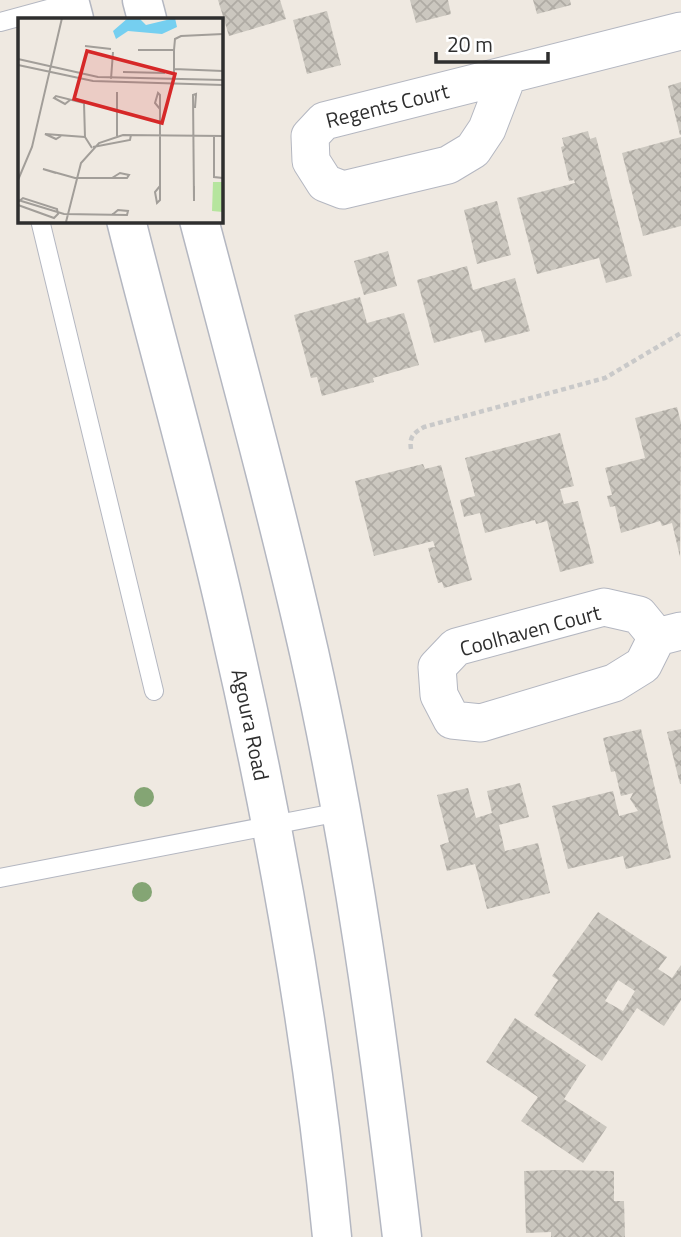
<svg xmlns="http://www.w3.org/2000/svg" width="681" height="1237" viewBox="0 0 681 1237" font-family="'Titillium Web',sans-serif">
<defs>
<pattern id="building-cross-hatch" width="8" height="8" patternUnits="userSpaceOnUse" patternTransform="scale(1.75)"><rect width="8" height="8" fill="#cbc7bf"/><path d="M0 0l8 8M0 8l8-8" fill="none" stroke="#afaba4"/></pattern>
</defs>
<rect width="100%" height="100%" fill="#efe9e1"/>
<g fill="url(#building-cross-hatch)" fill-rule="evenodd">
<polygon points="218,0 280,0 286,19 229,36"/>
<polygon points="410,0 448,0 451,14 416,23"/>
<polygon points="533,0 570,0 571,5 537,14"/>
<polygon points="327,11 341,65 307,74 293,20"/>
<polygon points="681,82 681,134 680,135 668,86"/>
<polygon points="588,131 590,139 596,137 632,276 606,283 599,258 537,274 517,198 575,183 574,180 569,181 561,147 564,146 562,138"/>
<polygon points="681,137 681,226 643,236 622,153"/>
<polygon points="497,201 511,255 477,264 464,210"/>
<polygon points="388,251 397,286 364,295 354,261"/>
<polygon points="467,266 473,290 515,278 530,331 485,343 481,330 434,343 417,280"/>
<polygon points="360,297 367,323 404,313 419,365 373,378 374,382 322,396 317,377 311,378 294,315"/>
<polygon points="677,407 681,423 680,557 672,523 662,526 660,521 621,533 615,506 610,507 607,496 612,495 605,468 645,458 635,418"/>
<polygon points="560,433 574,486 560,489 564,504 578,501 594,563 560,572 547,521 536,524 535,520 485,533 480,513 464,517 460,500 475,496 465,458"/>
<polygon points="423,464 425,469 441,465 472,580 444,588 442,582 438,583 428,548 435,547 433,541 374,556 355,481"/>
<polygon points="641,729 671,858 626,869 623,856 568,869 552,806 613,791 619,816 638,811 630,799 633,793 621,796 615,771 611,772 603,738"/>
<polygon points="681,729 681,784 680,784 667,732"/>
<polygon points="520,783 529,817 499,825 505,851 538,843 550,893 487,909 475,864 447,871 440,845 449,842 437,795 468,788 476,818 492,813 487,791"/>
<path d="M598,912l69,45 -9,12 14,9 9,-13v35l-17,26 -27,-18 -35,53 -68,-46 24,-35 -6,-4zM618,980l17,11 -12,20 -18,-10z"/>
<polygon points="515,1018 586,1065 564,1099 607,1127 583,1163 521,1121 538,1097 486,1062"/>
<polygon points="556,1170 614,1171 614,1201 624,1201 625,1237 551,1237 551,1232 526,1233 524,1171"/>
</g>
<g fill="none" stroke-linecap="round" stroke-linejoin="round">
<g stroke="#b4b7c1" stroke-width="20">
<g id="service">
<polyline points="0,22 74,2"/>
<polyline points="40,220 154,691"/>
<polyline points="0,878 340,812"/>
</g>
</g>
<g stroke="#b4b7c1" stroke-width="39">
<g id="minor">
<path id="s1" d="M507,77l-20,52 -14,21 -25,15 -105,25 -18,-7 -14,-22 -1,-25 14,-15 357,-90"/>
<polyline points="657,637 639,615 604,607 456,647 437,667 439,695 452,720 481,723 614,683 643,665 657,637 681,631"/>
</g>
</g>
<g stroke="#b4b7c1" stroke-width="41">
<g id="secondary">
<polyline points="69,0 74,19"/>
<polyline points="142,0 147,19"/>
<path id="s2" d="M126,220c33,132 71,263 101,396 47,204 85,413 105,621"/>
<path d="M199,220c38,144 77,287 110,432 43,192 70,389 93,585"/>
</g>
</g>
<path stroke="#c9c9c9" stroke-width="4.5" stroke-dasharray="5 3.5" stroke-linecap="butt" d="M411,449c-2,-13 3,-16 13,-22l181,-49 76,-45"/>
<use href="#service" stroke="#fff" stroke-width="18"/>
<use href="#minor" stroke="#fff" stroke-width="37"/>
<use href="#secondary" stroke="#fff" stroke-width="38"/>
</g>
<g fill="#84a574">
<circle cx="144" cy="797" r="10"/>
<circle cx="142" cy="892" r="10"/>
</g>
<g text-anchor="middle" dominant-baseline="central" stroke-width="5" stroke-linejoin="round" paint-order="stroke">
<g font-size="21" fill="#2e2e2e" stroke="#fff">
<text stroke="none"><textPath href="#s1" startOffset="374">Regents Court</textPath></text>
<text transform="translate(530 630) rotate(-15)">Coolhaven Court</text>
<text stroke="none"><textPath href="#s2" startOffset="520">Agoura Road</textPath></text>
</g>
</g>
<g transform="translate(18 18)">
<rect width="205" height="205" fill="#efe9e1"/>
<path d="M195,164h10v30l-11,-1z" fill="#b6e59e"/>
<path d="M110,0l12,1 6,6 29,-7 2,9 -15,7 -34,-3 -12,8 -3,-8z" fill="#75cff0"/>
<path fill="none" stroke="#a29e99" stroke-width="2" d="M67,28l26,3M120,32h36v30M156,32l1,-11 6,-3 42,-2M0,41l80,18 125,3M0,47l75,16 130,4M156,51l49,2M105,54l42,1M93,61l2,-27M52,82l-5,4 -11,-6 2,-2 28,7 1,34 7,11M43,118l-5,3 -11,-5 40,3M99,118v-44v17M196,118v41l9,1M75,129l37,-7 1,-5M38,155l-13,-4 32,9h52l2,-3 -9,-2 -8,5M0,162l14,-33 30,-129M142,168l-5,6 2,11 3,-3v-105l-2,-2 -3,10 5,6M176,168v15l-1,-106 3,-1 -1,14M0,182l46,14 63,1 1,-4 -10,-1 -6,5M0,187l36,13 4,-4 -1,-5 -34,-11 -5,4M48,204l15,-59 18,-20 24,-8 100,1"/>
<path fill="#d62828" fill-opacity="0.15" stroke="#d62828" stroke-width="3.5" d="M69,33l88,23 -13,49 -88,-24z"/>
<rect width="205" height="205" fill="none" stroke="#2e2e2e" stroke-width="3.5"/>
</g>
<path d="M436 52v10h112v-10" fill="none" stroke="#2e2e2e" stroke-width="3.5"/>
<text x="447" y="52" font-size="21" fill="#2e2e2e" stroke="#ffffff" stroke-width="5" paint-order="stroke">20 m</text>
</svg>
